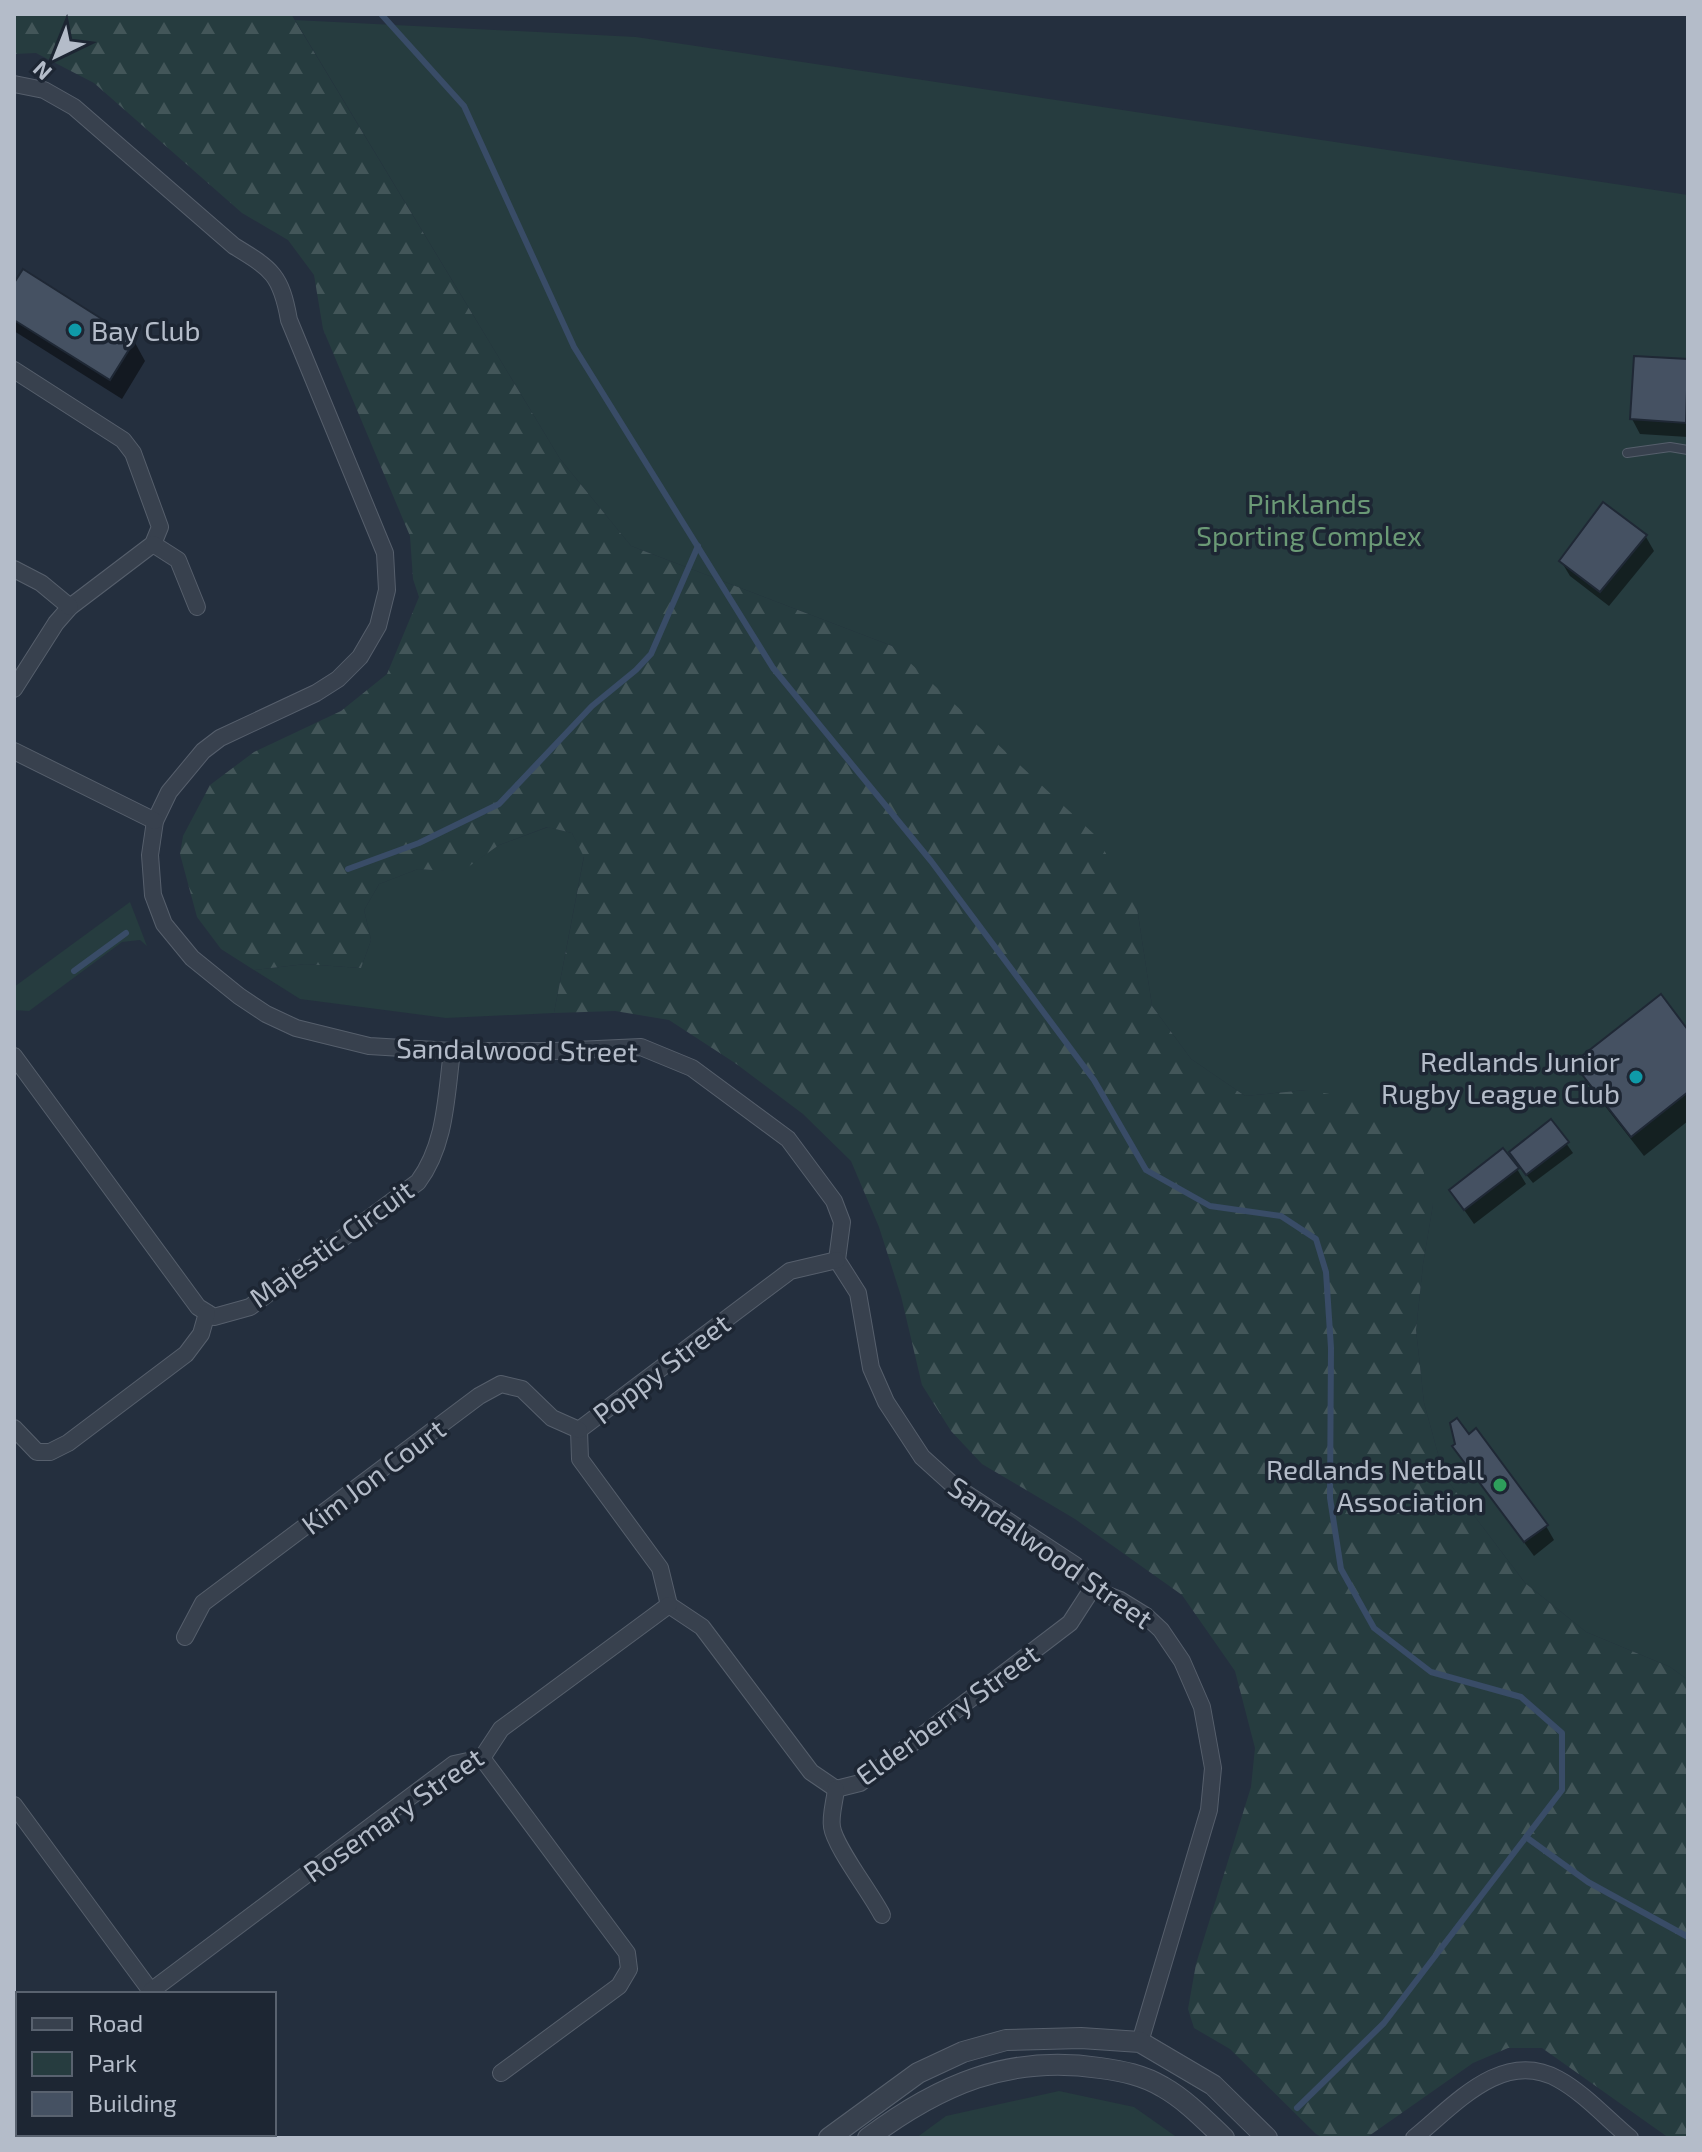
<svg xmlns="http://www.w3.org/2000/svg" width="1702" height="2152" viewBox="0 0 1702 2152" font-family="'Exo 2',sans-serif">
<defs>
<pattern id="forest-firs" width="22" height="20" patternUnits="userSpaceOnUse" patternTransform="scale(2)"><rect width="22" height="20" fill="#263c3f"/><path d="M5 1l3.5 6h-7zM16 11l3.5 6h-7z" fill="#435659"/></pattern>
</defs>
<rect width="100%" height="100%" fill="#242f3e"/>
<g fill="#263c3f">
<polygon points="295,20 636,37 1688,195 1688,1680 1670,1667 1586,1632 1525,1583 1444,1476 1424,1403 1416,1330 1423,1264 1433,1204 1307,1090 1245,1096 1191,1059 1152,1006 1137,908 892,646 631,546 560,459"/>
<polygon points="548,827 572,833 584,856 554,1013 446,1018 300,999 254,970 305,964 361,968 371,940 364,910 379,884 418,869 461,871 499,845"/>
<polygon points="130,902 147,946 140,940 122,942 29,1011 14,1010 14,987"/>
<polygon points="1059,2091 1134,2107 1178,2138 916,2138 946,2116"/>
</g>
<polygon fill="url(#forest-firs)" points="14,14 291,14 560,459 631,546 892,646 1096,836 1137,908 1152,1006 1191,1059 1245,1096 1307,1090 1363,1100 1416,1146 1433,1204 1423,1264 1416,1330 1424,1403 1444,1476 1525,1583 1586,1632 1670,1667 1688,1680 1688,2138 1669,2138 1542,2048 1508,2048 1473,2063 1366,2138 1324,2138 1316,2134 1230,2049 1194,2028 1188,2009 1196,1964 1251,1787 1255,1748 1235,1671 1182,1595 1075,1519 982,1464 951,1431 922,1385 901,1296 879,1227 851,1161 803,1114 735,1063 669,1020 615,1011 554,1013 584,857 572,833 547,827 499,845 461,872 418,869 379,884 364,910 371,940 361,968 305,964 254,970 221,949 197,917 180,854 183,836 210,785 254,752 341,711 387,674 419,597 413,579 410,536 323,329 314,275 288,240 242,213 94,83 36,53 14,54"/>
<g fill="#0007">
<polygon points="14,287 134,341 145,361 122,399 14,331"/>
<polygon points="1635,358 1688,361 1688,437 1640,434 1632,419"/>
<polygon points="1603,504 1646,537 1654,551 1609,606 1570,576 1561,561"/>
<polygon points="1688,1033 1688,1121 1644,1156 1587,1083 1575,1063"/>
<polygon points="1551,1122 1573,1153 1533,1183 1516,1162"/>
<polygon points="1517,1169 1526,1184 1474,1224 1451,1191"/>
<polygon points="1455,1447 1546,1526 1554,1540 1534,1556"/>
</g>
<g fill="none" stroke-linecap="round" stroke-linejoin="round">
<g stroke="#394c67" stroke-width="6">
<polyline points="381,14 464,106 574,347 773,668 931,861 1094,1080 1146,1170 1210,1206 1281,1216 1316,1239 1326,1272 1331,1348 1330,1498 1341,1569 1374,1628 1431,1672 1521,1697 1562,1733 1562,1790 1384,2023 1297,2108"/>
<polyline points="348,869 419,843 499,804 592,706 636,670 651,654 698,546"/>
<polyline points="74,971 126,933"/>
<polyline points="1526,1837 1588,1882 1688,1937"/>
</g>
</g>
<g fill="#455162" stroke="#1f2835" stroke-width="2">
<polygon points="23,269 135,340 110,380 14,320 14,283"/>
<polygon points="1634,356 1688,359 1686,423 1630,419"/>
<polygon points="1603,502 1647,535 1600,592 1559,561"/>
<polygon points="1661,994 1688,1030 1688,1092 1631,1137 1573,1063"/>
<polygon points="1551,1119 1569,1142 1526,1175 1509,1152"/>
<polygon points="1503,1148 1519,1168 1464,1210 1449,1190"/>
<polygon points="1457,1418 1469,1434 1476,1428 1548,1525 1524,1542 1452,1446 1455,1444 1450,1423"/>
</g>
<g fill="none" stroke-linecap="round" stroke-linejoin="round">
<g stroke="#565f6c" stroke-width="10">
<polyline id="service" points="1627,453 1670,447 1688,450"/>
</g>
<g stroke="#565f6c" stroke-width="18">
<g id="minor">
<path d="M14,84l30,6 30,17 160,139c38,23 47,29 55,74l96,233 2,37 -9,36 -18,31 -22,22 -22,14 -96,45 -17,13 -34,41 -14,29 -5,34 3,40 11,29 28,34 47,38 27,18 30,14 73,18 83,5h102l87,-4 51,21 96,71 46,62 8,21 -5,38 21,33 13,75 15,34 36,55 31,28 122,80 17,24 28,11 26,16 15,14 21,31 20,46 11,61 -4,42 -69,232"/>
<polyline points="14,370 123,440 133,453 160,527 153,544 70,607 56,623 14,689"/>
<polyline points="153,544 178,560 197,607"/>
<polyline points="14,569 41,583 70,607"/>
<polyline points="14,751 155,821"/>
<path d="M14,1056l184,251 16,10 36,-10 168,-125c28,-38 28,-85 34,-131"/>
<polyline points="14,1428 37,1452 50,1452 68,1443 186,1354 201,1334 207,1313"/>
<polyline points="669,1605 702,1627 811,1772 836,1789 860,1783 1070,1623 1092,1589"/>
<polyline points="669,1605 660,1568 580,1459 579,1430 790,1271 837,1260"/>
<polyline points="185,1637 203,1603 479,1396 501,1384 522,1389 552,1418 579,1430"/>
<polyline points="482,1758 627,1953 629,1969 619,1986 501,2073"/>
<path d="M836,1789c-1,11 -6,27 -4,38 3,20 39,66 50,88"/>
<polyline points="14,1805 153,1994"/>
<polyline points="151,1991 454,1764 482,1758 501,1729 669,1605"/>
<polyline points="259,2134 262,2138"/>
<path d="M1414,2138c40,-32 88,-90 144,-59 26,14 49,40 72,59"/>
</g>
</g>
<g stroke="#565f6c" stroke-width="22">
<g id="tertiary">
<polyline points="829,2138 918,2073 963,2052 1006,2040 1081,2038 1140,2042 1213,2085 1267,2138"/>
<path d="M868,2138c71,-53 141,-84 232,-70 22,3 43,7 63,19 23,13 42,33 61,51"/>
</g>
</g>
<use href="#service" stroke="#38414e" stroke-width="8"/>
<use href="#minor" stroke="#38414e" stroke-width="16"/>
<use href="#tertiary" stroke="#38414e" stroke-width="20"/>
</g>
<g fill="#0f9aa8" stroke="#1d2633" stroke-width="3">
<circle cx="75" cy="330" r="8"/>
<circle cx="1636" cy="1077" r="8"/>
</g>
<circle fill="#2e9e5b" stroke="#1d2633" stroke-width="3" cx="1500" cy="1485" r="8"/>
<g text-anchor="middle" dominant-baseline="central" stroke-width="7" stroke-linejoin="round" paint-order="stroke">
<g font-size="28" fill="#b4bcc9" stroke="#1d2633" text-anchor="end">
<text x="91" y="330" text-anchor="start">Bay Club</text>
<text x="1620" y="1061">Redlands Junior<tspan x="1620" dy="32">Rugby League Club</tspan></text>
<text x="1484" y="1469">Redlands Netball<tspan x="1484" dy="32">Association</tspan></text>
</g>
<g font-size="28" fill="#6b9a76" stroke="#1d2633">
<text x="1309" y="503">Pinklands<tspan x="1309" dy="32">Sporting Complex</tspan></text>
</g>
<g font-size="28" fill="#b4bcc9" stroke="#1d2633">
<text transform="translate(517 1049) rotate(1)">Sandalwood Street</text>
<text transform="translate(331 1243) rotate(-36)">Majestic Circuit</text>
<text transform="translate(661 1368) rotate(-37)">Poppy Street</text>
<text transform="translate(373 1476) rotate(-37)">Kim Jon Court</text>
<text transform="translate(1051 1552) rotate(35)">Sandalwood Street</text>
<text transform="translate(947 1714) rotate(-36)">Elderberry Street</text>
<text transform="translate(393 1814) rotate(-35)">Rosemary Street</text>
</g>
</g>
<rect width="1702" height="2152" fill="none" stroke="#b4bcc9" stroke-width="32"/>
<rect x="16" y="1992" width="260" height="144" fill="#1d2633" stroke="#59626f" stroke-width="2"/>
<rect x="32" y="2018" width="40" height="12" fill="#38414e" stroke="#59626f" stroke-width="2"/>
<text x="88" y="2032" font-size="24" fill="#b4bcc9">Road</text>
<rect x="32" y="2052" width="40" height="24" fill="#263c3f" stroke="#59626f" stroke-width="2"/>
<text x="88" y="2072" font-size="24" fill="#b4bcc9">Park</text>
<rect x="32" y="2092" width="40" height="24" fill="#455162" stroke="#59626f" stroke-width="2"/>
<text x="88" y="2112" font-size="24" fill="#b4bcc9">Building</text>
<g transform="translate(56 56) rotate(223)" stroke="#1d2633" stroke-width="6" paint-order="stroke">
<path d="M0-6L14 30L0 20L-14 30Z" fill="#b4bcc9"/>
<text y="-12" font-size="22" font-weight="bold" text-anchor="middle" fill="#b4bcc9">N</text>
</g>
</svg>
